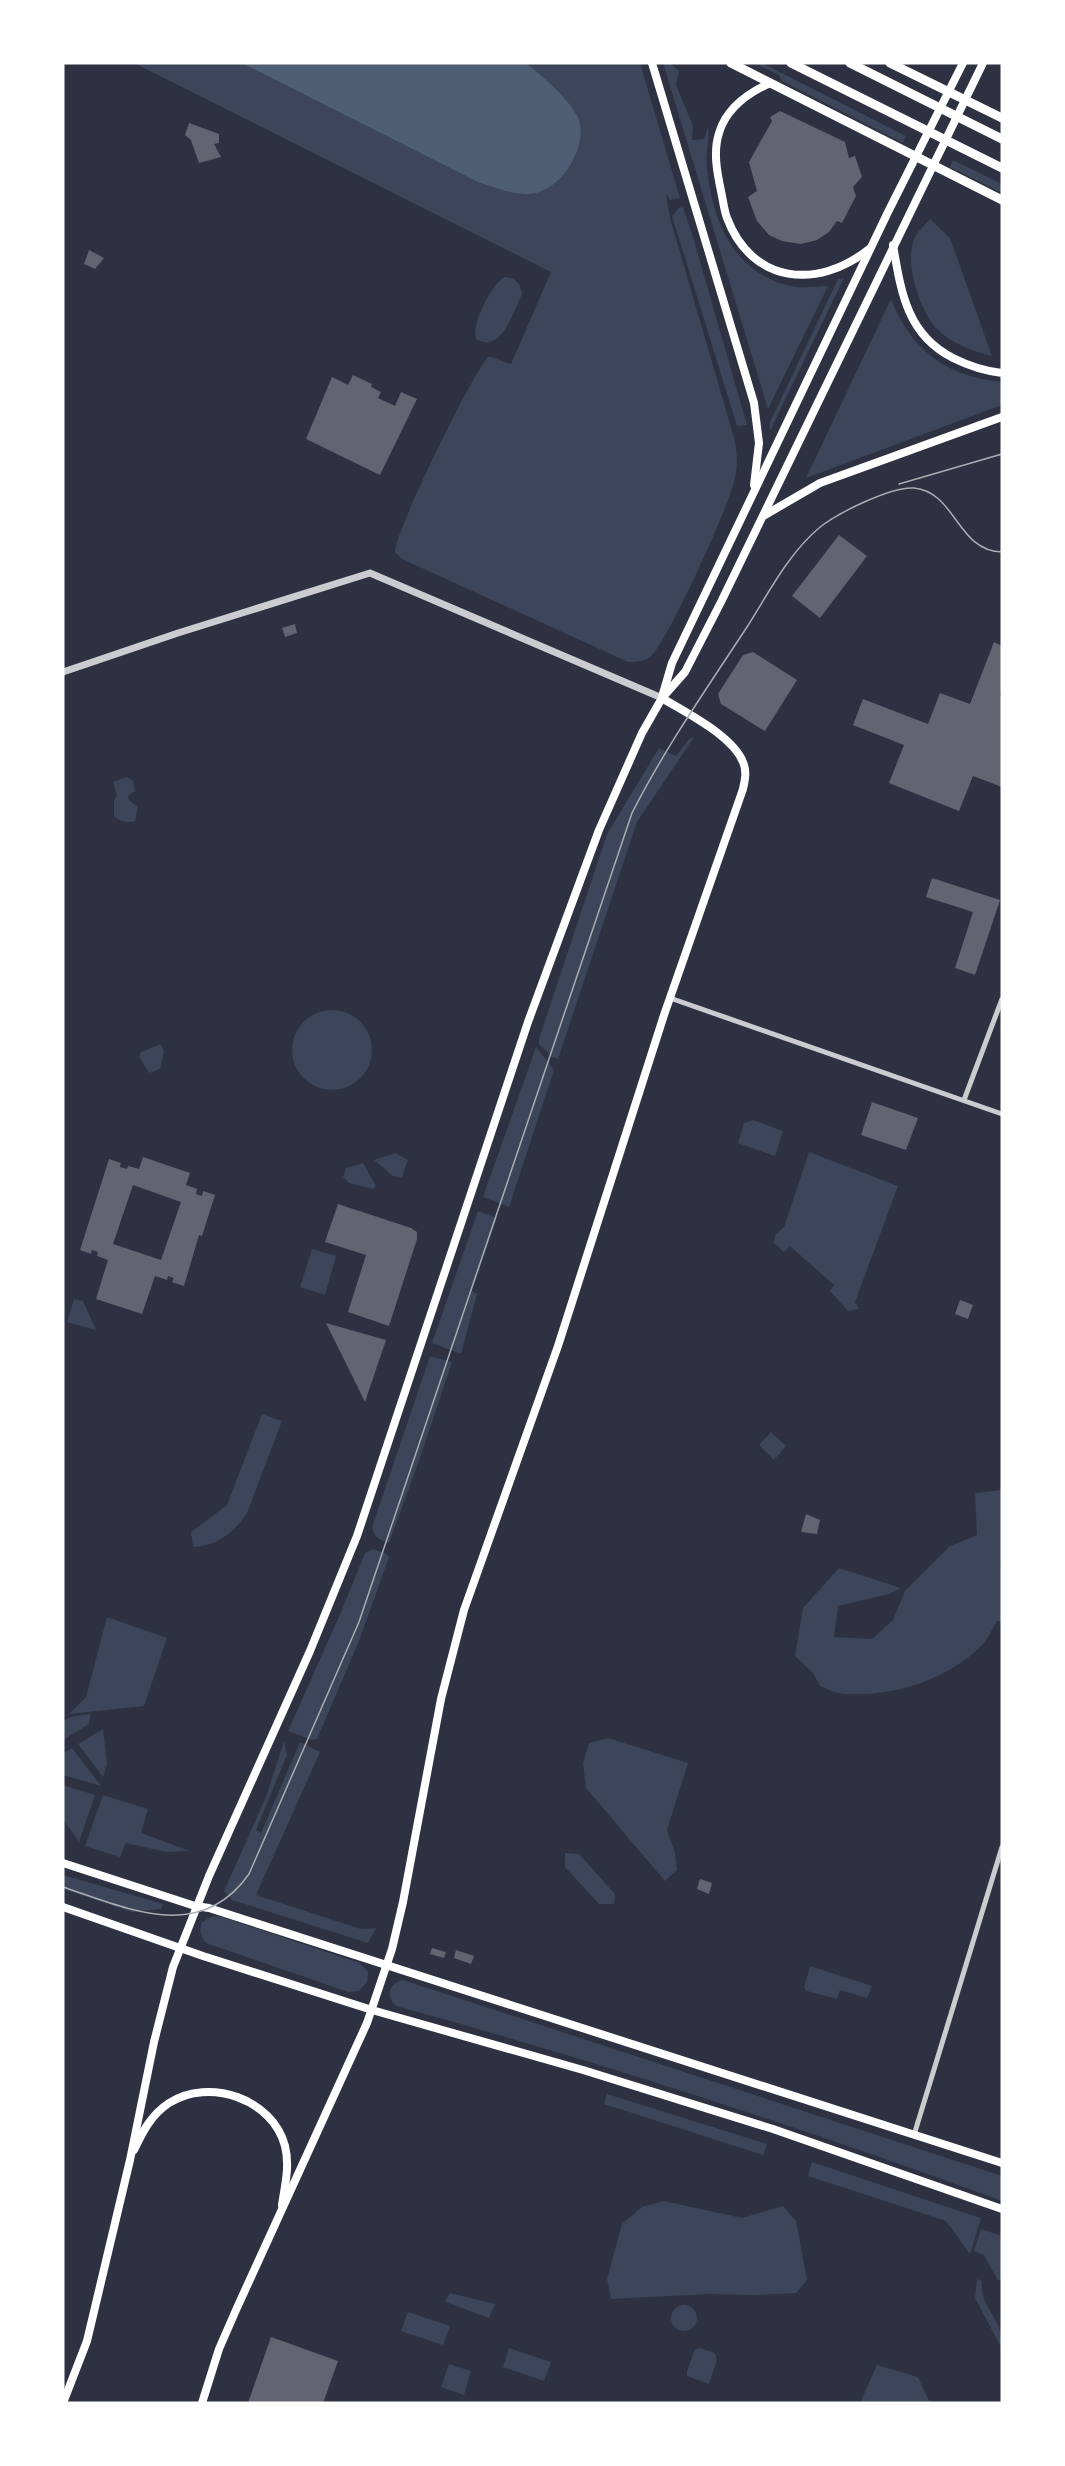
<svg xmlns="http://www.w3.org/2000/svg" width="1065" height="2466" viewBox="0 0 1065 2466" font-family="'Source Serif 4',serif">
<rect width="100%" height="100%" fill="#2d3142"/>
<g fill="#3c4559">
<path d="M134,63h506l40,135 -10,2 -4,-6 4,24 65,223c2,13 3,25 0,37 -4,24 -69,168 -85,179 -7,5 -15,5 -22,5l-226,-103 -7,-7c-2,-16 78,-180 93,-195h3l20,7 40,-92z"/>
<path d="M663,63h7l9,8 -3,14 17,41 -1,14 12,-1 4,-12c2,13 -3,27 -1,41 6,56 28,108 89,119 10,1 21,-1 32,-1l-60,123z"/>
<polygon points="755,63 762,63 906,136 903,143 782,81 779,75"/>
<polygon points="953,160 1002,184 1002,193 950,167"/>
<polygon points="683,207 693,237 747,425 737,426 672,216 679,208"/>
<path d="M930,219l20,19 42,118c-20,-5 -40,-12 -55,-27 -17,-17 -34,-69 -22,-92 3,-6 10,-12 15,-18z"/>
<path d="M504,277c12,1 16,5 18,17 -9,18 -20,60 -46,45 -5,-15 15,-53 28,-62z"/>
<polygon points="844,278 770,431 770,422 838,279"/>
<path d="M891,299c20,51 56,78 111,83v23l-196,73z"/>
<polygon points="694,737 637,822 558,1059 552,1057 539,1044 539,1039 607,834 659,748 676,756 689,739"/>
<path d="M127,777l6,4 2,10 -7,5 1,4 9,7 -3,14c-9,2 -13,1 -21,-5v-16l3,-5 -4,-13z"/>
<circle cx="332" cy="1050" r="40"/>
<polygon points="161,1044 164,1051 160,1069 149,1073 139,1056 141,1052"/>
<polygon points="536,1047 554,1070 509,1207 483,1197"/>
<polygon points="753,1120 783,1131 775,1156 738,1143 744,1123"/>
<polygon points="809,1152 898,1186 855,1302 859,1309 848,1311 830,1291 834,1285 790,1246 784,1252 773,1242 776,1234 784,1227"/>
<polygon points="396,1153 408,1160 402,1177 393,1176 374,1160"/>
<polygon points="363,1163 376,1186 373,1189 349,1183 343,1177 346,1168"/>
<polygon points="478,1211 497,1218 472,1291 477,1294 461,1354 432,1343"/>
<polygon points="312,1249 336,1256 325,1295 300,1287"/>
<polygon points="74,1299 83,1301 96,1330 67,1322"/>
<path d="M430,1356l22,6 -33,99 -30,82c-10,-3 -15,-6 -17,-16z"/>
<path d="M262,1414l20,7 -35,92c-13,20 -30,33 -54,34l-2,-15 36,-27z"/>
<polygon points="771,1432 786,1446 774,1460 759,1445"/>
<path d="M1002,1490v67l-2,8 2,7v50l-5,-1c-5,8 -9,18 -15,24 -33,34 -88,52 -136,49 -9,0 -18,-5 -26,-8l-7,-13 -18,-17 8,-48 36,-40 62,20 -12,6 -51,12 -4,31 38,2 21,-19 12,-29 45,-45 27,-11 -2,-42z"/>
<polygon points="373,1549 387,1554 389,1557 359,1641 317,1739 312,1740 288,1731 341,1612 365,1553"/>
<polygon points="107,1617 167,1638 144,1706 69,1714 86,1697"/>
<polygon points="91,1714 89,1724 63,1740 63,1721 71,1717"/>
<polygon points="103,1729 107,1764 103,1777 78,1744"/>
<polygon points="608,1738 688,1763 667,1830 675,1853 677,1870 665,1881 586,1788 583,1763 589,1743"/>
<polygon points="284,1741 287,1755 256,1830 261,1833 300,1742 320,1752 256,1895 361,1929 376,1928 368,1943 232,1900 224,1891 266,1797"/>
<polygon points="72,1748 101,1786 63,1775 63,1753"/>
<polygon points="63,1785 95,1795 79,1842 63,1819"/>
<polygon points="103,1795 148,1809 141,1833 190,1851 166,1852 126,1843 120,1857 85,1846"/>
<polygon points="565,1853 579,1854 615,1894 614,1904 599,1904 565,1867"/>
<polygon points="63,1875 163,1904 161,1909 132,1912 63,1889"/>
<path d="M213,1916l9,1 138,46 8,9 -1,10 -8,9 -11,1 -142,-49c-6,-8 -7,-12 -4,-21z"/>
<polygon points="810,1966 872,1986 867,1998 840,1990 837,1999 807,1991 804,1988"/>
<path d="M403,1980l599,196v25c-199,-73 -401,-139 -606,-195 -11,-9 -7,-23 7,-26z"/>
<polygon points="607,2094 767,2144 763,2155 604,2104"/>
<polygon points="812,2162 981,2218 970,2254 946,2221 808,2176"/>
<polygon points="664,2201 742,2218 783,2206 796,2221 807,2280 796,2293 756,2295 709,2294 611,2299 607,2279 622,2224 642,2207"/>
<polygon points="981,2229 1002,2236 1002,2278 998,2281 984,2255 974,2251"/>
<path d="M977,2279l5,2c-3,28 23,38 19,66l-26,-49z"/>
<polygon points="450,2293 495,2304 489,2318 448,2303 445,2301"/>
<circle cx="684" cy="2318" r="13"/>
<polygon points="408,2312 450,2326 443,2345 401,2331"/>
<polygon points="509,2348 551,2362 544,2381 503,2367"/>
<polygon points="700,2348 715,2353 717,2360 709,2384 687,2376 687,2371 695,2349"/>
<polygon points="449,2364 471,2371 464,2395 441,2387"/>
<polygon points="877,2365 918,2377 930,2403 860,2403"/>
</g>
<path fill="#4f5d75" d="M242,63h284c16,13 46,38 53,57 9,30 -21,75 -52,74 -17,0 -33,-7 -49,-12z"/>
<g fill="#626471" fill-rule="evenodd">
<polygon points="780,111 845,142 849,158 855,156 862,177 853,187 856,196 842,223 837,221 829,232 817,240 801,244 782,241 769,235 757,221 748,197 757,191 749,162 772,121 770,117"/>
<polygon points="189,123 219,134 219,143 214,144 221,157 199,163 191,140 185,135"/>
<polygon points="89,250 104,258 95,269 84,264"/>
<polygon points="353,375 372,384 371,387 381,392 378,398 395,406 401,392 417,399 380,475 306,439 332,377 348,385"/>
<polygon points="839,535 867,556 820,618 792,596"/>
<polygon points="295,624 297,633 285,637 282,628"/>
<polygon points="994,642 1002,646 1002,691 1000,696 1002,697 1002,787 973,776 959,811 889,783 904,745 853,725 863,699 928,724 940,693 970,704"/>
<polygon points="753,652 797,680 765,731 721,704 718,694 743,655"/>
<polygon points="932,878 1000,900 975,975 955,968 973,912 926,897"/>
<polygon points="872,1102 918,1118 906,1150 861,1135"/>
<path d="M143,1157l47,16 -4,12 11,4 -1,5 6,2 1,-5 12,4 -13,41 -3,-1 -15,51 -12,-4 2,-4 -6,-2 -1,4 -12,-4 -13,38 -46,-15 12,-39 -11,-4 1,-4 -6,-2 -1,4 -11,-4 29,-91 12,4 -1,4 7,2 1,-3 11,3zM133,1185l48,17 -20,58 -48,-16z"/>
<polygon points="338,1204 411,1228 417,1232 417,1239 389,1326 348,1312 366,1255 325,1242"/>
<polygon points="960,1300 973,1305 968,1319 955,1314"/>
<polygon points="326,1323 386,1340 365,1402"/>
<polygon points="806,1514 820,1520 817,1534 801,1532"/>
<polygon points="700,1879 712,1883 709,1894 697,1889"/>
<polygon points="432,1948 446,1952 444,1958 430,1954"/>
<polygon points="456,1950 474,1956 471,1964 454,1958"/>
<polygon points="271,2337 338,2361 323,2403 248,2403"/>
</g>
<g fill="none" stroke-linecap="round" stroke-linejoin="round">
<g stroke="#caccd0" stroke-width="5">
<polyline points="670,998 1002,1114"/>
<polyline points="964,1100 1002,999"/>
<polyline points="914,2135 1002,1847"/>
</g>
<polyline stroke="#caccd0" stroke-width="7" points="63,672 178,633 370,573 662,698"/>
<g stroke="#fff" stroke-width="8">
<polyline points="652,63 754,403 759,443 754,485"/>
<path d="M770,83c-22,10 -44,26 -51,50 -6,19 -2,39 2,58 2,9 3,19 6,27 25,66 91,72 142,31"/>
<path d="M893,245c8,47 14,90 60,113 16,8 31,13 49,15"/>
<polyline points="765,515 820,483 1002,417"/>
<polyline points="662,697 672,663 888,212 963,63"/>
<polyline points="63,1863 195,1906 209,1908 1002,2163"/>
<polyline points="63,1907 203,1956 372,2010 583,2070 773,2129 1002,2209"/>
<path d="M134,2150c9,-19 17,-35 35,-47 40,-26 104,-4 116,43 5,20 0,39 -3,59"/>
<polyline points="63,2403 87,2341 130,2160 154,2042 173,1967 209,1876 310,1651 357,1536 528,1022 599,830 642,733 662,698 685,672 721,602 983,63"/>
<path d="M202,2403l17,-54 17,-39 131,-287 25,-74 11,-47 38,-203 23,-89 94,-264 106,-331 79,-226c2,-9 4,-18 0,-27 -11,-27 -57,-49 -81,-64"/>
</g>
<g stroke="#fff" stroke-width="9">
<polyline points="731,63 1002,200"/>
<polyline points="791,63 1002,168"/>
<polyline points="850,63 1002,139"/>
<polyline points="890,63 1002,118"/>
</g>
<g stroke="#abadb3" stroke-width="1.5">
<polyline points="899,484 1002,454"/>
<path d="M63,1887c64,21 137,57 186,-13l110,-252 273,-809c33,-65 75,-125 115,-186 21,-33 41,-73 72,-99 17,-14 72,-42 95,-40 42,4 43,63 88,64"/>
</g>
</g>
<rect width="1065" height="2466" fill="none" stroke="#ffffff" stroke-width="129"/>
</svg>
